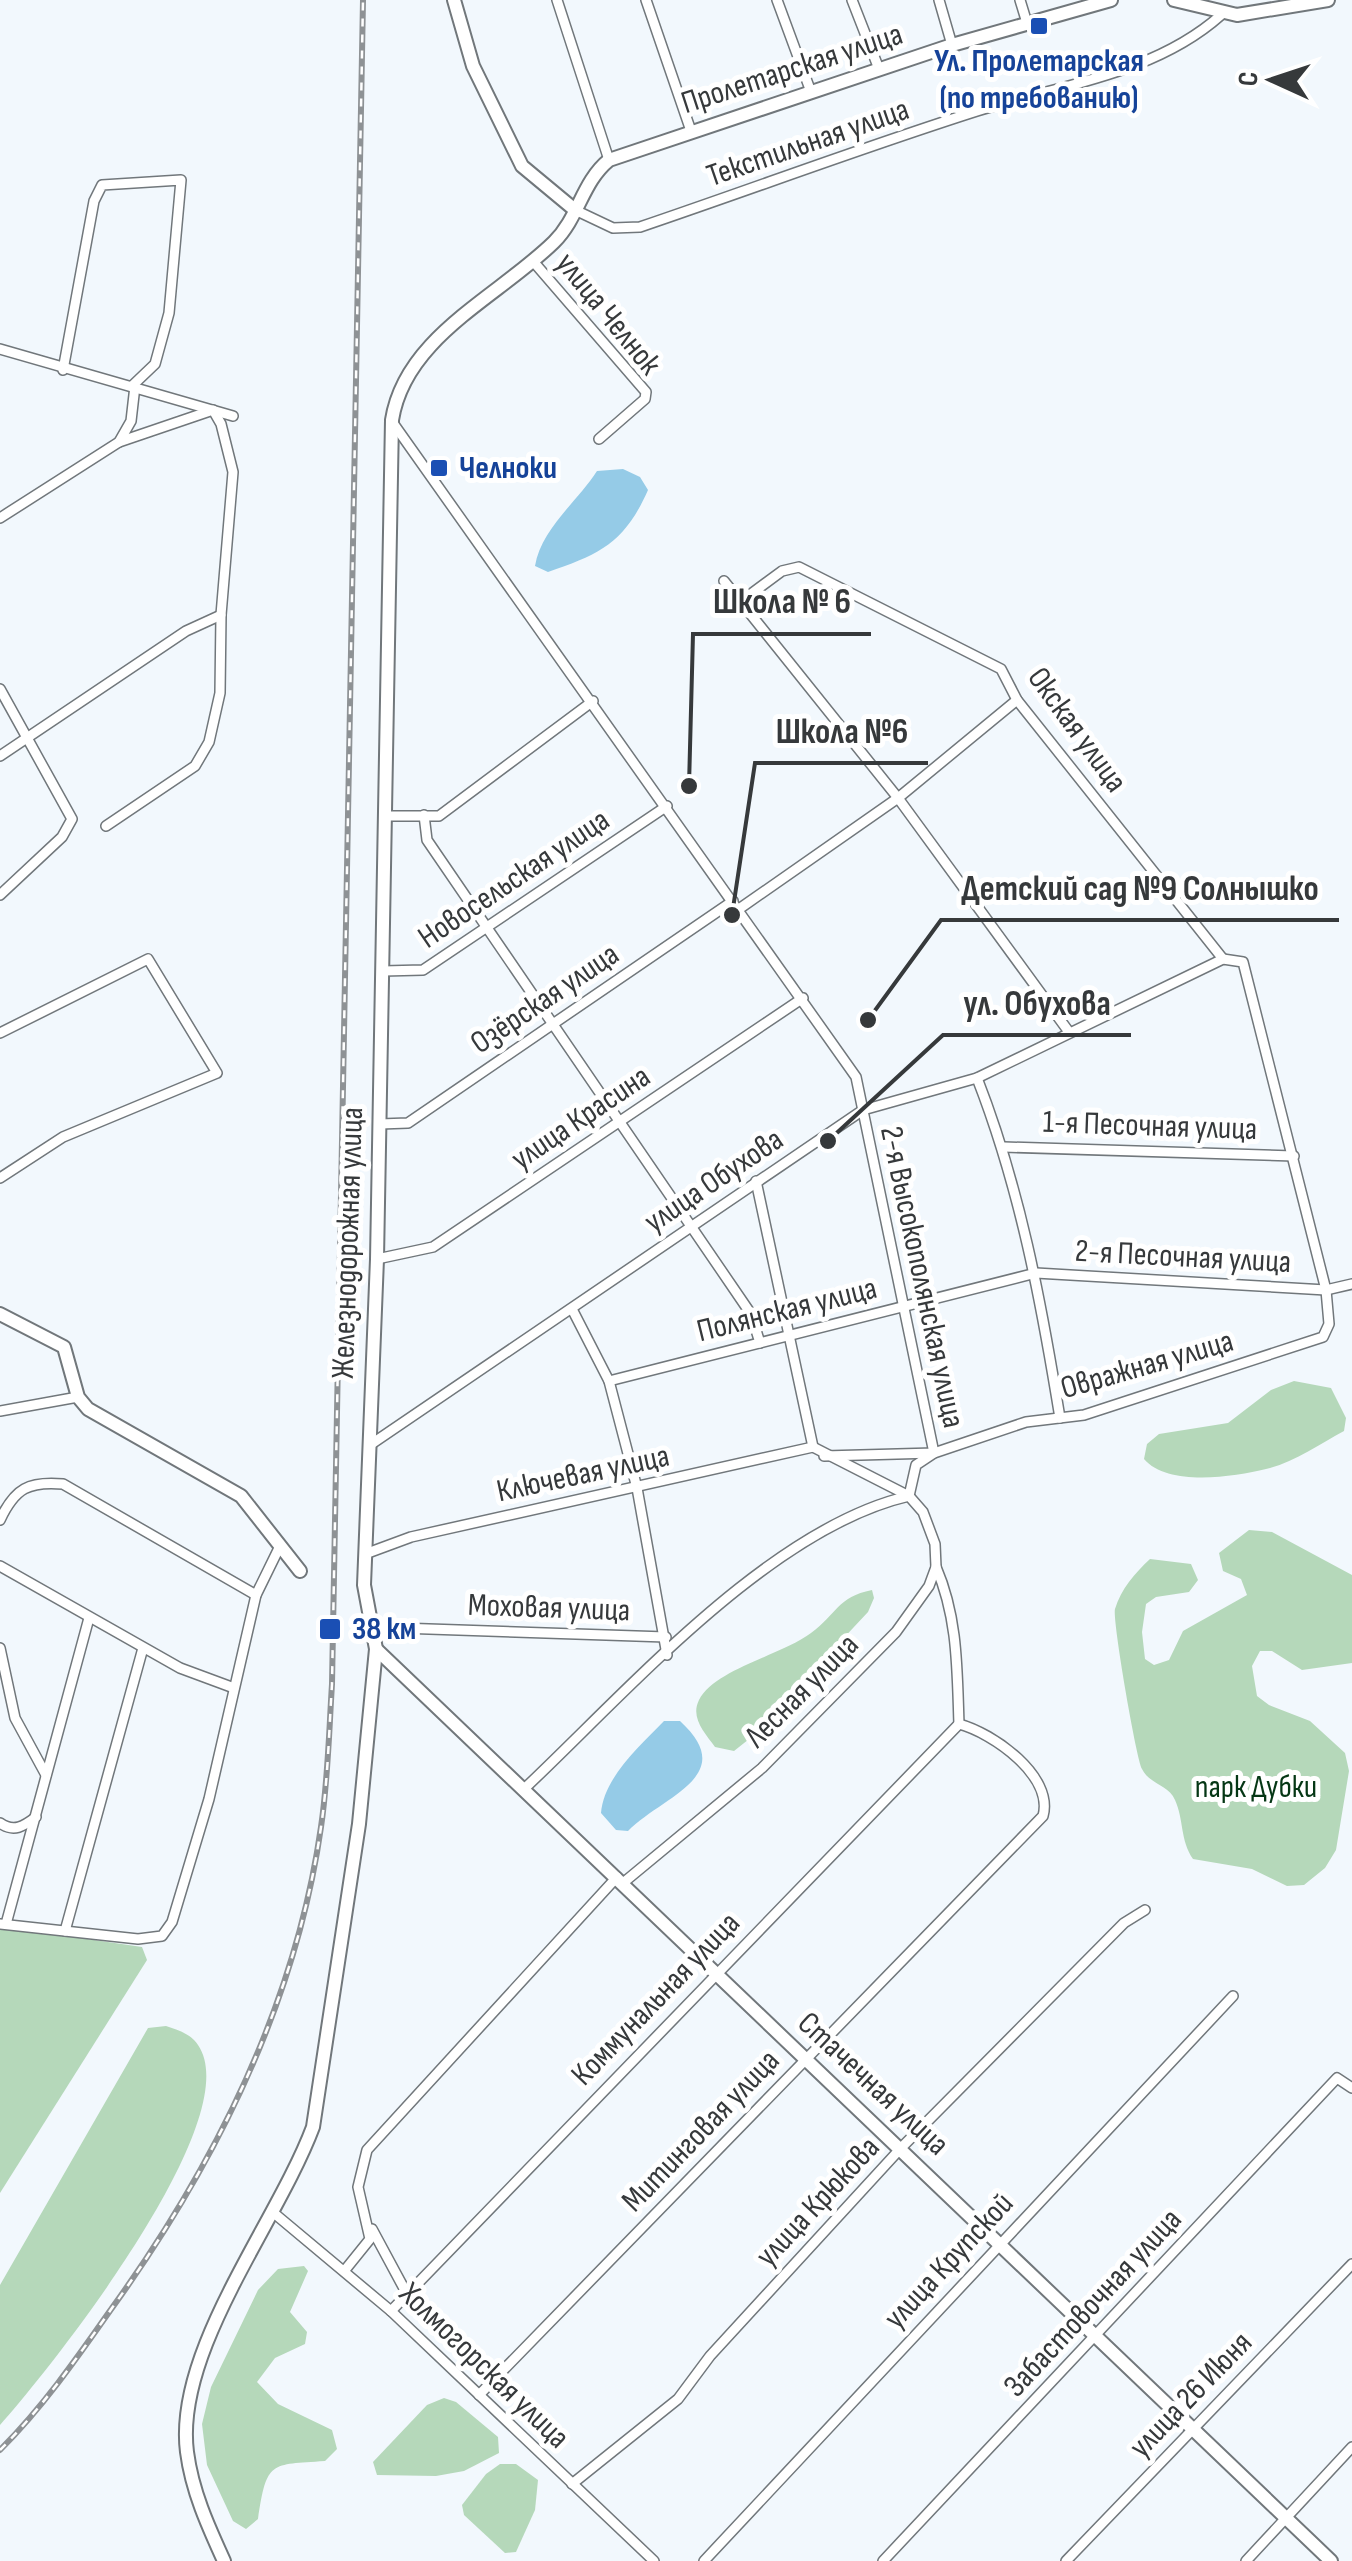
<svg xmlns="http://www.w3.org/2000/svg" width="1352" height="2561" viewBox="0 0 1352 2561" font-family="'Sofia Sans Condensed',sans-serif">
<rect width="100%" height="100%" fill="#f2f8fd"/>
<g fill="#b5d8ba">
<path d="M1294,1381l37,7 15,30 -2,13c-24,13 -51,32 -78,38 -33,8 -98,18 -122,-10l3,-15 12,-10 69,-11 43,-33z"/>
<path d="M1249,1530l23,2 80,43v88l-50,7 -30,-19h-12l-8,15 5,30 12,9 41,16 35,32 4,18 -13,79 -11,18 -21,17 -17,1 -35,-17 -59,-10c-13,-19 -9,-39 -18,-59 -6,-15 -26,-16 -33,-31 -6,-12 -30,-151 -27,-160 6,-20 20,-36 35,-50l41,5 7,16 -9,12 -33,5 -10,7 -4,28 3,27 9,6 15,-5 14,-29 64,-36 -6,-16 -18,-8 -4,-18z"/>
<path d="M872,1590l2,8 -6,14 -58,62 -39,32 -8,22 -29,23 -19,-4c-10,-14 -25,-29 -16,-47 16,-31 83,-45 112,-67 26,-19 26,-36 61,-43z"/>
<polygon points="12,1928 142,1947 147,1960 0,2193 0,1930"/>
<path d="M166,2026c12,4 25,8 32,19 51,74 -147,323 -198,380v-140l148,-257z"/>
<path d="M304,2266l4,5 -18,41 17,20 -2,12 -30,14 -18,24 21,22 54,26 5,19 -12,12c-55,4 -58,-1 -67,58l-12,10 -13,-8 -26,-56 -5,-41 9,-37 47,-97 20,-21z"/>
<polygon points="444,2398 456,2402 498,2437 499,2453 464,2471 436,2476 377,2475 373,2462 427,2405"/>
<polygon points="500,2464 516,2464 538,2480 535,2510 516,2552 505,2553 464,2515 462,2505 486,2474"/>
</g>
<g fill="#95cbe7">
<path d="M623,469l17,8 8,13c-23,52 -47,64 -100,82l-13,-6c6,-37 42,-64 62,-95z"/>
<path d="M664,1721h16c60,55 -16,74 -52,110l-12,-1 -15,-17c3,-36 39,-67 63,-92z"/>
</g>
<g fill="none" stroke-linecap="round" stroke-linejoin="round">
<g stroke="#71777b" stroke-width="12">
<g id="street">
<polyline points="557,0 609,160"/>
<polyline points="646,0 691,131"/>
<polyline points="777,0 811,92"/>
<polyline points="852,0 879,69"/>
<polyline points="939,0 952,45"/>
<polyline points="1020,0 1027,23"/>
<path d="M575,210l38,18 27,-1c112,-38 224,-80 337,-116 84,-26 178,-37 244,-96"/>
<polyline points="532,260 646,392 645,399 599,439"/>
<polyline points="0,349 233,416"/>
<polyline points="63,370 94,201 102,185 181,180 169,313 155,364 133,385"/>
<polyline points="393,423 856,1077 934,1453 824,1456"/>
<polyline points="0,518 119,442 131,421 135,386"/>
<polyline points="724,581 898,798 1069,1032"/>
<polyline points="740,602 782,571 799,567 1001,669 1017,700 1223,959"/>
<polyline points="0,689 72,819 62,837 0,895"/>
<polyline points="0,756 186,631 221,615"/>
<polyline points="424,815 427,840 751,1314 760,1343"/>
<polyline points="384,816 439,816 593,701"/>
<polyline points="106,826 195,766 209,742 220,693 221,615 233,472 221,424 213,410 119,442"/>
<polyline points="739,909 898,798 1017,700"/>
<polyline points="383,971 423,970 667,806"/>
<polyline points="0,1033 148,959 217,1073 63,1137 0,1178"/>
<path d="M977,1078c43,110 64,223 83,340"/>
<polyline points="380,1124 408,1123 733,901"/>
<polyline points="1004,1147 1294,1156"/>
<polyline points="756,1181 813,1447"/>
<polyline points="377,1259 433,1247 803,998"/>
<polyline points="572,1309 609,1381 637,1488 667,1655"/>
<polyline points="609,1381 1036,1273 1326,1290 1352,1284"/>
<polyline points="0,1411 78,1397"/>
<path d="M370,1445l493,-335 114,-32 246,-119 20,3 83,328 3,34 -6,13 -239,78 -58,7 -92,31 -18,12 -7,31c-139,32 -282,196 -385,293"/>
<path d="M0,1520c15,-32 29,-39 63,-36l193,111"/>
<polyline points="365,1554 411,1537 813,1447"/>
<polyline points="0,1566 180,1668 234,1688"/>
<path d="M936,1567c22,51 21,102 23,157"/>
<polyline points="370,1627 666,1637"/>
<polyline points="0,1648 15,1718 46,1775"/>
<path d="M0,1823c14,10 24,3 36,-6"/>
<polyline points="623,1883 762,1768 896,1632 929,1586 936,1567 935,1544 923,1512 909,1496 813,1447"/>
<polyline points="0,1924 138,1939 162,1936 172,1922 209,1799 256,1595 280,1546"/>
<polyline points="6,1924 89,1618"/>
<polyline points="65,1931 143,1648"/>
<polyline points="275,2214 391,2311 654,2561"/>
<polyline points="372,2229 407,2294"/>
<polyline points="345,2270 370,2239 358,2187 367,2150 617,1877"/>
<polyline points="391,2311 959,1724"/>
<path d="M479,2395l564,-579c11,-40 -50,-83 -84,-92"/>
<polyline points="572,2484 678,2399 710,2356 901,2148 1124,1923 1145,1910"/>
<polyline points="704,2561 1233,1996"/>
<polyline points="883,2561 1337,2078 1352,2088"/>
<polyline points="1066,2561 1352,2264"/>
<polyline points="1246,2561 1352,2447"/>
</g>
</g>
<g stroke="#71777b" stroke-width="16">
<g id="secondary">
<polyline points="454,0 473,66 522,166 575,210"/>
<polyline points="1174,0 1237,15 1328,0"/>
<polyline points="0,1314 64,1347 78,1397 88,1409 241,1496 300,1571"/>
<polyline points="376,1649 1331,2561"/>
<path d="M224,2561c-16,-35 -32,-70 -37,-109 -13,-101 90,-229 126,-325l46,-303 17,-175 -12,-64 13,-326 15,-839c13,-83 106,-123 162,-178 25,-25 28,-60 55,-82l343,-115 159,-45"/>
</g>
</g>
<use href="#street" stroke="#fff" stroke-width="9"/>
<use href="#secondary" stroke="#fff" stroke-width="12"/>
<g stroke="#8e9295" stroke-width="6">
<path id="rail" d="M0,2450c43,-43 77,-92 112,-142 103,-143 184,-305 209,-481 7,-47 8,-96 11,-143l31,-1684"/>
</g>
<use href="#rail" stroke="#fff" stroke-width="2.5" stroke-dasharray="8" stroke-linecap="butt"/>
</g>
<g fill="#1a4fb4" stroke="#fff" stroke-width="4">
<rect x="1029" y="16" width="20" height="20" rx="5"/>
<rect x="429" y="458" width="20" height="20" rx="5"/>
<rect x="318" y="1617" width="24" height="24" rx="5"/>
</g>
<g text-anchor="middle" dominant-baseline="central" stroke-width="10" stroke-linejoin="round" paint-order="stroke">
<g font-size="32" font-weight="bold" fill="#164399" stroke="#fff" text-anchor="start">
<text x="1039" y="61" text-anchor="middle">Ул. Пролетарская<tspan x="1039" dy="37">(по требованию)</tspan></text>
<text x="459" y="468">Челноки</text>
<text x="352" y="1629">38 км</text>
</g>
<g font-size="32" fill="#36393b" stroke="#fff">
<text transform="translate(792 69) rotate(-18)">Пролетарская улица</text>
<text transform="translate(808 143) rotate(-19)">Текстильная улица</text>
<text transform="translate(608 314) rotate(51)">улица Челнок</text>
<text transform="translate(1077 730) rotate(54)">Окская улица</text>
<text transform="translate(514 879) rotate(-34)">Новосельская улица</text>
<text transform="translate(545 999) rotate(-34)">Озёрская улица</text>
<text transform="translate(581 1118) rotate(-34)">улица Красина</text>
<text transform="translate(1150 1126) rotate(2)">1-я Песочная улица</text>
<text transform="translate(714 1181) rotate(-34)">улица Обухова</text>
<text transform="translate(348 1243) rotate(-88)">Железнодорожная улица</text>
<text transform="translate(1183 1257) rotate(3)">2-я Песочная улица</text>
<text transform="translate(922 1277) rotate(78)">2-я Высокополянская улица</text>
<text transform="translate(787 1310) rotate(-14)">Полянская улица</text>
<text transform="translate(1147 1365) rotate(-16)">Овражная улица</text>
<text transform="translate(583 1474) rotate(-12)">Ключевая улица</text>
<text transform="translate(549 1608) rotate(2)">Моховая улица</text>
<text transform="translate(802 1691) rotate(-45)">Лесная улица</text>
<text transform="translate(656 1999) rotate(-46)">Коммунальная улица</text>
<text transform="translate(873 2084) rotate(43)">Стачечная улица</text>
<text transform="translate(701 2131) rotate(-46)">Митинговая улица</text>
<text transform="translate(818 2202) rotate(-47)">улица Крюкова</text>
<text transform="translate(949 2261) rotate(-47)">улица Крупской</text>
<text transform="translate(1093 2303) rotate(-47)">Забастовочная улица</text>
<text transform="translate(484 2366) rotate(44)">Холмогорская улица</text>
<text transform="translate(1191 2395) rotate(-46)">улица 26 Июня</text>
</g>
<g font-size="32" fill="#053715" stroke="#fff">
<text x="1256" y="1787">парк Дубки</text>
</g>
</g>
<path fill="none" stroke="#36393b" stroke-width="4" d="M689 786L693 634H871M732 915L755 763H928M868 1020L941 920H1339M828 1141L943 1035H1131"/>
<g fill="#36393b" stroke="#fff" stroke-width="4">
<circle cx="689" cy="786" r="10"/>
<circle cx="732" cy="915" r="10"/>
<circle cx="868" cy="1020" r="10"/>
<circle cx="828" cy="1141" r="10"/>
</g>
<g font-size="35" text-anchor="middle" font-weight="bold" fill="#36393b" stroke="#fff" stroke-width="10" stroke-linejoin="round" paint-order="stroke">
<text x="782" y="613">Школа № 6</text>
<text x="842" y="743">Школа №6</text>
<text x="1140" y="900">Детский сад №9 Солнышко</text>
<text x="1037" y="1015">ул. Обухова</text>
</g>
<g transform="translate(1272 80) rotate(273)" stroke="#ffffff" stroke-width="8" paint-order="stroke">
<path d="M0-8L18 38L0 25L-18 38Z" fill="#36393b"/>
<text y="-15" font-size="28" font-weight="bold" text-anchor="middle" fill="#36393b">С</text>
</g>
</svg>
